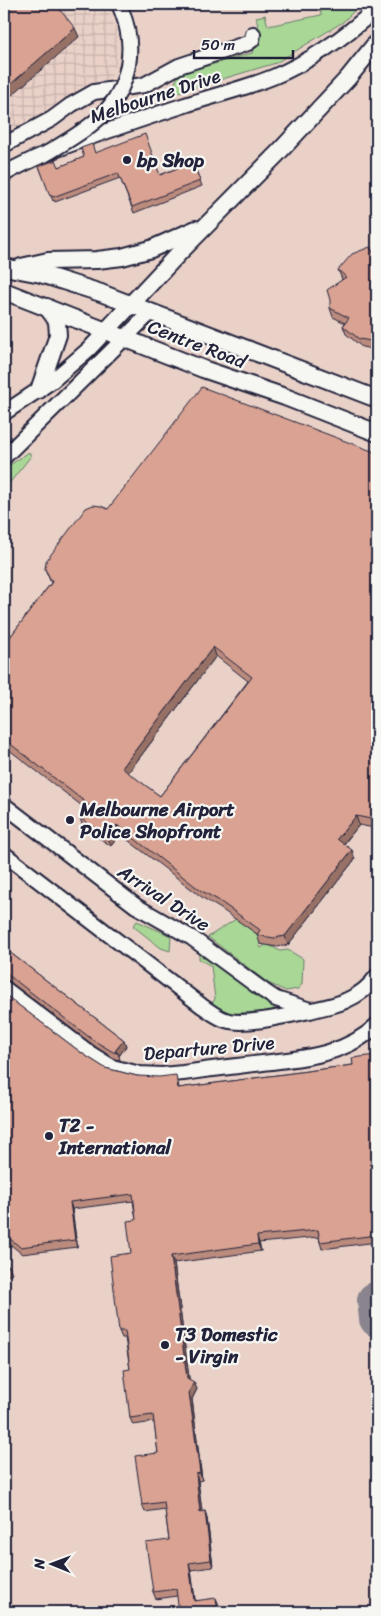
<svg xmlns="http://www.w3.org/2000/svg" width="381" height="1616" viewBox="0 0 381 1616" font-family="Sriracha,sans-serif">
<defs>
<pattern id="industrial-grid" width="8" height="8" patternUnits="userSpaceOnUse" patternTransform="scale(1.25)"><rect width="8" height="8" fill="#e9d1c8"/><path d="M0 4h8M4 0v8" fill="none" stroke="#c8b3ad"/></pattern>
</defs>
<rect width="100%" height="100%" fill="#f0e5df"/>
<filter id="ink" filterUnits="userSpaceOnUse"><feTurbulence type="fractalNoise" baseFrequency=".02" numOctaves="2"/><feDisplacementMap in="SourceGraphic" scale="10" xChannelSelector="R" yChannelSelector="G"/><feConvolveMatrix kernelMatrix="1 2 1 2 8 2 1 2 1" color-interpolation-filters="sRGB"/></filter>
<g filter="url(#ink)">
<rect fill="#e9d1c8" x="4" y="4" width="373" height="1608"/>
<polygon fill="url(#industrial-grid)" points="4,4 105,4 116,30 116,63 110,79 97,81 28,125 4,137"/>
<g fill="#a9d796" stroke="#667c68">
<polygon points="320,4 361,4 343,22 276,63 169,95 179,74 252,53 260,36 256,17 265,15 268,26 321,15"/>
<polygon points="29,452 31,456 4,490 4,469"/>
<polygon points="236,919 264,939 259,945 261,948 267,944 280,951 288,950 303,959 302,984 298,989 286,991 268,983 208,937"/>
<polygon points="137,921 171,936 170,951 161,948 133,926"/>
<path d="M199,950l58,45 17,8v7c-25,3 -39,9 -63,-5l4,-6 -4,-33 -12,-7z"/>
</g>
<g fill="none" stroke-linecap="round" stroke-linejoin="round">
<polyline stroke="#89848d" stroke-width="36" points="375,1300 377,1319"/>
<g stroke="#22223b" stroke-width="18">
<g id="minor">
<path d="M119,4c10,23 14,45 7,70"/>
<polyline points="4,145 52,119 71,105 94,92 144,85 179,66 248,43 252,40 253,34"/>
<path d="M4,174c13,-7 27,-14 41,-20 45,-18 91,-33 137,-48 30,-10 61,-17 91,-29 39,-16 73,-41 104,-69"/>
<polyline points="4,413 52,381 89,349 106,331"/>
<polyline points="4,457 151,312"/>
<polyline points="4,805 136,906 192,938 264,991 276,999 310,1010"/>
<path d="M4,854l198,152c9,6 17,13 27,15 20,4 61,-6 81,-10 12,-4 26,-5 37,-11 12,-5 22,-13 30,-24"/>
<path d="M4,988l87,66 21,13 28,7 22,1 21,-2c27,-4 53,-7 80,-10 41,-5 83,-8 114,-38"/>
</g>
</g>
<g stroke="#22223b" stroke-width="20">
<g id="major">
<polyline points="4,267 41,274 101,293 377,399"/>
<polyline points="21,267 48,261 97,260 122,257 151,249 196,229"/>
<polyline points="4,291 203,369 285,397 377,433"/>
<polyline points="106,331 179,253 277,154 348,78 377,42"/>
<polyline points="39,390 58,335 57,321 47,307"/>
</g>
</g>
<use href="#minor" stroke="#f6f6f2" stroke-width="14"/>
<use href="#major" stroke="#f6f6f2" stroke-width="16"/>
<g stroke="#22223b" stroke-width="18" stroke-linecap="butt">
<path id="minor-bridge" d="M44,155c35,-21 71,-39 82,-81"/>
</g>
<use href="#minor-bridge" stroke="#f6f6f2" stroke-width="14"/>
</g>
<g fill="#bb8b7e" stroke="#22223b" fill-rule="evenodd">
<polygon points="95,153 160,175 193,162 202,186 134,213 120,178 55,202 54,200 53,201 39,166 59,167"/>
<polygon points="377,259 377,350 362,347 346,334 343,326 345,323 333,317 330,308 342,279 338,270"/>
<path d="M377,453v373l-3,2 -15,-3 -15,19 11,15 -67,86 -11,2 -17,-3 -3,-10 -36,-25 -18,-11 -83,-64 -9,12 -28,-19 -3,-9 6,-9 -82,-63v-101l47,-62 -6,-14 63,-60zM216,656l32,25 -88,115 -32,-23z"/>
<polygon points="4,948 124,1040 126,1046 119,1056 120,1060 115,1059 96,1047 9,981 4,980"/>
<polygon points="4,994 83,1054 105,1068 137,1076 178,1082 179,1088 353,1065 377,1055 377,1242 322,1249 320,1242 319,1237 259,1243 261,1251 174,1263 189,1379 197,1389 192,1399 202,1480 198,1481 202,1512 205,1511 207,1518 213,1567 191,1570 195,1600 219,1605 219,1612 177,1596 156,1599 153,1592 169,1540 165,1509 145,1512 142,1505 158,1453 154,1422 133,1425 130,1418 130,1369 125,1338 122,1338 119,1331 136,1220 133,1201 72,1209 77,1247 22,1254 11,1245 4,1254"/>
<polygon points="4,1262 9,1266 12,1273 4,1278"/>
</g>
<g fill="#987166" stroke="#22223b">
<polygon points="75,28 79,37 4,102 4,90"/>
<polygon points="213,647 216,656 125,777 122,768"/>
<polygon points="356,816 359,825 340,848 337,839"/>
<polygon points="117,825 120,834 111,846 108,837"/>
<polygon points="352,850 355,859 288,945 285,936"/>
<polygon points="124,1040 126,1046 119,1056 118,1053 115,1051"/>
<polygon points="70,1202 72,1209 77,1247 75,1240"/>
<polygon points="257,1236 259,1243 261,1251 258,1244"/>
<polygon points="9,1238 11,1245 4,1254 4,1244"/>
<polygon points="171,1256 174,1263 190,1385 187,1378"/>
<polygon points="194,1382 197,1389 192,1399 202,1480 200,1473 189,1392"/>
<polygon points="196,1474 198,1481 203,1519 200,1512"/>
<polygon points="205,1511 207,1518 213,1567 211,1560"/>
<polygon points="189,1563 191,1570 196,1607 194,1601"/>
<polygon points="216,1598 219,1605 219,1612 218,1612"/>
</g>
<g fill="#d9a292" stroke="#22223b" fill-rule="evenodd">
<polygon points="4,4 55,4 75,28 4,90"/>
<polygon points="145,134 160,175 193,162 200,181 132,207 118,173 53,197 52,195 50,196 39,166 56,160 59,167 84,157 81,148 92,144 95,153"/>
<polygon points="370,247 377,259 377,342 359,339 343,326 349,318 330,308 330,300 327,290 346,277 338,270 352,254"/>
<path d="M202,387l175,66v363l-6,3 -15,-3 -19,23 15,11 -67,86 -11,2 -17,-3 3,-5 -42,-30 -18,-10 -83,-65 -9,12 -28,-19 9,-13 -85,-66v-94l48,-63 -7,-13 1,-8 40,-53 7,-3 8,1 7,3zM213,647l39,30 -92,119 -38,-28z"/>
<polygon points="4,948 124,1040 115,1051 118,1053 113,1052 93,1040 7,974 4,974"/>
<polygon points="4,994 83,1054 105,1068 137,1076 159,1077 176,1075 178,1088 353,1065 352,1058 377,1055 377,1235 320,1242 318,1230 257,1236 258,1244 171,1256 187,1378 194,1382 189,1392 200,1473 196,1474 200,1512 205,1511 211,1560 189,1563 194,1601 216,1598 218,1612 179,1612 176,1589 153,1592 146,1543 169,1540 164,1502 142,1505 135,1456 158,1453 153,1415 130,1418 124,1370 130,1369 125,1331 119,1331 110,1256 131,1253 127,1221 136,1220 133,1194 70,1202 75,1240 20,1247 9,1238 4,1244"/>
<polygon points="4,1262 9,1266 4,1270"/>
</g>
</g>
<g fill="#22223b" stroke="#f6f6f2" stroke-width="2">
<circle cx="127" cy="160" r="5"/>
<circle cx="70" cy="820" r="5"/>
<circle cx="49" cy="1136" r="5"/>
<circle cx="165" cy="1345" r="5"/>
</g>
<g text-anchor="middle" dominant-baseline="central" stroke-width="4.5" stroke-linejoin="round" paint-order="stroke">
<g font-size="19" fill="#22223b" stroke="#f6f6f2">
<text transform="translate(155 96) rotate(-18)">Melbourne Drive</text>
<text transform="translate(197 344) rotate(21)">Centre Road</text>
<text transform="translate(164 898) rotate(33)">Arrival Drive</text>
<text transform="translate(209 1048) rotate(-5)">Departure Drive</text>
</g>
<g font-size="19" font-weight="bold" fill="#22223b" stroke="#f6f6f2" text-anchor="start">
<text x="137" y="160">bp Shop</text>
<text x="80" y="809">Melbourne Airport<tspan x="80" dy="22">Police Shopfront</tspan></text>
<text x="59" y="1125">T2 -<tspan x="59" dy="22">International</tspan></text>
<text x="175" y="1334">T3 Domestic<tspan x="175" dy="22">- Virgin</tspan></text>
</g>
</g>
<rect width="381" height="1616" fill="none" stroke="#f6f6f2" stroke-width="20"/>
<rect x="10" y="10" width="361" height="1596" fill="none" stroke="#22223b" stroke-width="2" filter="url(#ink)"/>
<g transform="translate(52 1564) rotate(271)" stroke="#f6f6f2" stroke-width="4" paint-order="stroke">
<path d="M0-4L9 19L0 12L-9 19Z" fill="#22223b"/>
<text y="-8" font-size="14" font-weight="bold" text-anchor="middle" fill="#22223b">N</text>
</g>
<path d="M194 50v8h99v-8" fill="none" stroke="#22223b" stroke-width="2.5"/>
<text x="201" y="50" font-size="15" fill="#22223b" stroke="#f6f6f2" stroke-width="4" paint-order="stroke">50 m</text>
</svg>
